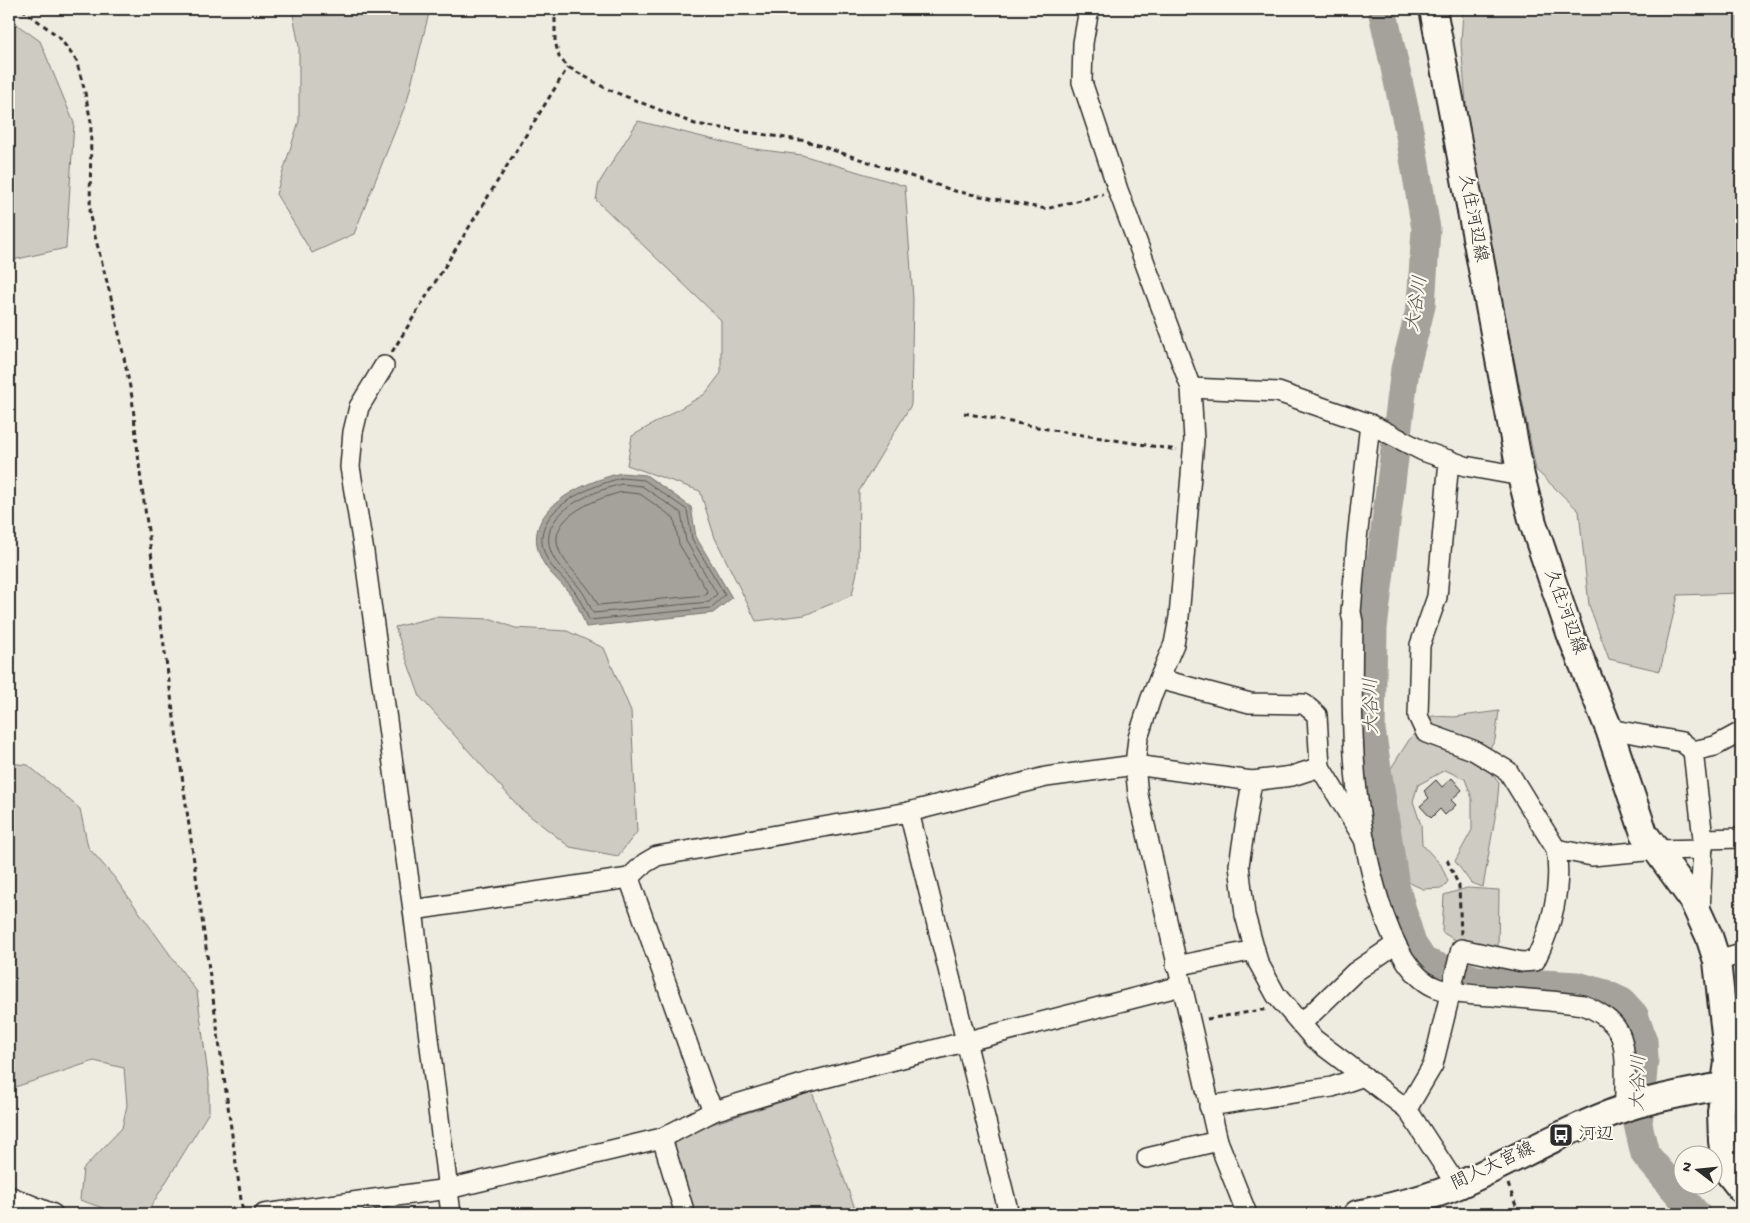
<svg xmlns="http://www.w3.org/2000/svg" width="1750" height="1223" viewBox="0 0 1750 1223" font-family="'Gochi Hand','Klee One',sans-serif">
<rect width="100%" height="100%" fill="#eeebe0"/>
<filter id="ink" filterUnits="userSpaceOnUse"><feTurbulence type="fractalNoise" baseFrequency=".02" numOctaves="2"/><feDisplacementMap in="SourceGraphic" scale="10" xChannelSelector="R" yChannelSelector="G"/><feConvolveMatrix kernelMatrix="1 2 1 2 8 2 1 2 1" color-interpolation-filters="sRGB"/></filter>
<g filter="url(#ink)">
<g fill="#cecbc2" stroke="#7c7b76">
<polygon points="292,9 430,9 407,101 354,234 312,253 276,194 299,121 299,46"/>
<polygon points="1463,9 1741,9 1741,593 1678,595 1660,671 1609,659 1589,605 1579,511 1536,470 1468,126 1461,44"/>
<polygon points="9,19 40,41 74,123 66,248 13,260 9,252"/>
<polygon points="638,121 747,148 802,155 905,186 913,299 911,405 859,491 858,567 852,595 805,615 756,621 715,538 700,491 627,465 632,436 705,394 721,373 721,320 596,200 599,183"/>
<polygon points="435,617 492,619 515,628 567,631 604,648 631,711 637,832 618,856 570,847 521,809 420,697 395,627"/>
<polygon points="1499,711 1495,740 1482,762 1499,783 1497,806 1483,887 1471,883 1455,861 1472,830 1472,798 1465,779 1445,770 1418,785 1413,801 1421,825 1422,844 1441,865 1448,881 1443,888 1423,889 1401,879 1386,776 1409,740 1432,716 1454,717"/>
<polygon points="9,763 28,765 80,809 88,847 114,877 197,992 209,1083 209,1112 150,1208 120,1214 80,1200 83,1169 122,1128 127,1105 124,1068 94,1061 9,1089"/>
<polygon points="1467,888 1499,890 1498,949 1461,944 1442,932 1444,895"/>
<polygon points="812,1092 857,1214 693,1214 671,1143 709,1125"/>
</g>
<path fill="#a4a29a" stroke="#74726e" d="M621,473l25,2 45,32 5,30 36,61 -19,15 -127,14c-4,-11 -8,-22 -15,-32 -7,-10 -18,-18 -25,-28 -35,-53 34,-84 75,-94z"/>
<g fill="none" stroke-linecap="round" stroke-linejoin="round">
<g stroke="#5b5b57" stroke-width="1">
<path d="M621,478l23,2 43,30 5,29 33,56 -14,13 -122,12c-4,-10 -8,-19 -14,-28 -7,-10 -18,-18 -25,-28 -31,-49 34,-76 71,-86z"/>
<path d="M622,484l20,2 39,27 5,28 31,53 -8,8 -116,11c-4,-9 -8,-19 -15,-27 -7,-9 -17,-17 -23,-26 -26,-44 34,-68 67,-76z"/>
<path d="M622,492l18,2 34,24 5,26 28,47 -1,4 -108,10c-9,-21 -25,-31 -36,-49 -22,-37 33,-57 60,-64z"/>
</g>
<polyline stroke="#a4a29a" stroke-width="29" points="1382,9 1410,135 1426,229 1421,306 1405,369 1373,628 1371,730 1395,886 1412,944 1424,962 1476,980 1577,986 1605,994 1622,1002 1634,1015 1643,1041 1644,1059 1638,1124 1645,1154 1696,1214"/>
</g>
<polygon fill="#b8b5ae" stroke="#2b2b2b" points="1452,778 1462,790 1451,800 1456,805 1445,815 1440,809 1431,818 1420,806 1429,798 1424,791 1436,780 1442,787"/>
<g fill="none" stroke-linecap="round" stroke-linejoin="round">
<g stroke="#2b2b2b" stroke-width="22">
<g id="street">
<polyline points="1089,9 1083,43 1082,82 1118,190 1191,388 1194,440 1179,617 1174,644 1151,698 1138,738 1135,765 1138,795 1218,1141 1247,1214"/>
<polyline points="384,366 359,407 353,432 350,467 364,552 413,910 451,1214"/>
<polyline points="1191,388 1278,392 1370,424 1423,451 1465,466 1521,476"/>
<path d="M1370,424l-13,115 -6,73 2,10c-1,56 -2,114 4,170 6,49 27,177 80,196 20,7 45,7 67,9 26,2 53,4 79,8 14,5 33,17 38,32 7,22 3,49 4,71"/>
<polyline points="1449,460 1437,597 1420,645 1418,716 1426,733 1473,750 1508,771 1556,849 1592,856 1656,850 1703,849"/>
<polyline points="1159,679 1250,703 1304,704 1317,715 1320,767"/>
<polyline points="1609,729 1682,742 1693,751"/>
<polyline points="1252,781 1239,865 1245,915 1258,962 1276,995 1314,1039 1407,1109 1457,1186"/>
<polyline points="909,812 1009,1214"/>
<polyline points="1703,839 1741,838"/>
<polyline points="629,878 705,1093 714,1111"/>
<polyline points="413,910 629,878 645,863 657,856 909,812 1046,777 1135,765 1252,781 1292,776 1320,767 1365,841"/>
<polyline points="1700,914 1703,839 1693,751 1715,746 1741,732"/>
<polyline points="1717,961 1741,954"/>
<polyline points="1176,966 1255,950"/>
<polyline points="1301,1024 1355,972 1396,944"/>
<polyline points="1209,1106 1332,1087 1364,1076"/>
<path d="M1407,1109l26,-44 28,-116 61,13 13,-1c17,-34 27,-74 21,-112"/>
<polyline points="662,1138 685,1214"/>
<polyline points="1147,1158 1218,1141"/>
<polyline points="9,1196 53,1214"/>
<polyline points="264,1214 448,1189 662,1138 714,1111 809,1082 1181,986"/>
</g>
</g>
<g stroke="#2b2b2b" stroke-width="30">
<g id="secondary">
<polyline points="1433,9 1521,476 1533,523 1570,633 1609,729 1644,833 1692,899 1709,936 1717,961 1728,1062 1721,1112 1722,1141 1726,1170 1741,1189"/>
<path d="M1357,1214c34,-8 70,-15 102,-29 56,-25 109,-57 166,-77 37,-12 77,-19 116,-25"/>
</g>
</g>
<g stroke="#2b2b2b" stroke-width="3" stroke-dasharray="5 4" stroke-linecap="butt">
<polyline points="22,9 59,37 76,60 84,88 91,122 90,217 114,309 132,397 140,473 243,1214"/>
<polyline points="555,9 555,41 559,57 568,67 607,89 695,124 806,141 955,191 1046,209 1103,194"/>
<polyline points="392,352 568,67"/>
<polyline points="964,413 1058,431 1177,450"/>
<polyline points="1447,860 1459,886 1461,935"/>
<polyline points="1207,1019 1268,1009"/>
<polyline points="1508,1184 1519,1214"/>
</g>
<use href="#street" stroke="#fbf7ec" stroke-width="19"/>
<use href="#secondary" stroke="#fbf7ec" stroke-width="26"/>
</g>
</g>
<defs>
<g id="bus-square" transform="scale(1.25)"><rect x="-9" y="-9" width="18" height="18" rx="4" fill="#2b2b2b" stroke="#fbf7ec"/><path d="M-5-6H5V4H4V6H2V4H-2V6H-4V4H-5ZM-3.5-4V0h7V-4ZM-3.5 1.2v1.5H-2V1.2ZM2 1.2v1.5H3.5V1.2Z" fill="#fff"/></g>
</defs>
<g fill-rule="evenodd">
<use href="#bus-square" x="1561" y="1135"/>
</g>
<g text-anchor="middle" dominant-baseline="central" stroke-width="4.5" stroke-linejoin="round" paint-order="stroke">
<g font-size="18" fill="#2b2b2b" stroke="#fbf7ec">
<text transform="translate(1472 218) rotate(79)">久住河辺線</text>
<text transform="translate(1564 612) rotate(70)">久住河辺線</text>
<text transform="translate(1493 1167) rotate(-25)">間人大宮線</text>
</g>
<g font-size="18" fill="#2b2b2b" stroke="#fbf7ec" text-anchor="start">
<text x="1578" y="1135">河辺</text>
</g>
<g font-size="19" font-style="italic" fill="#555552" stroke="#fbf7ec">
<text transform="translate(1418 304) rotate(-81)">大谷川</text>
<text transform="translate(1373 706) rotate(-91)">大谷川</text>
<text transform="translate(1640 1083) rotate(-88)">大谷川</text>
</g>
</g>
<rect width="1750" height="1223" fill="none" stroke="#fbf7ec" stroke-width="30"/>
<rect x="15" y="15" width="1720" height="1193" fill="none" stroke="#2b2b2b" stroke-width="2" filter="url(#ink)"/>
<g transform="translate(1698 1170) rotate(286)"><circle r="24" fill="#fbf7ec" stroke="#a8a59f"/>
<path d="M0-4L9 19L0 12L-9 19Z" fill="#2b2b2b"/>
<text y="-8" font-size="14" font-weight="bold" text-anchor="middle" fill="#2b2b2b">N</text>
</g>
</svg>
